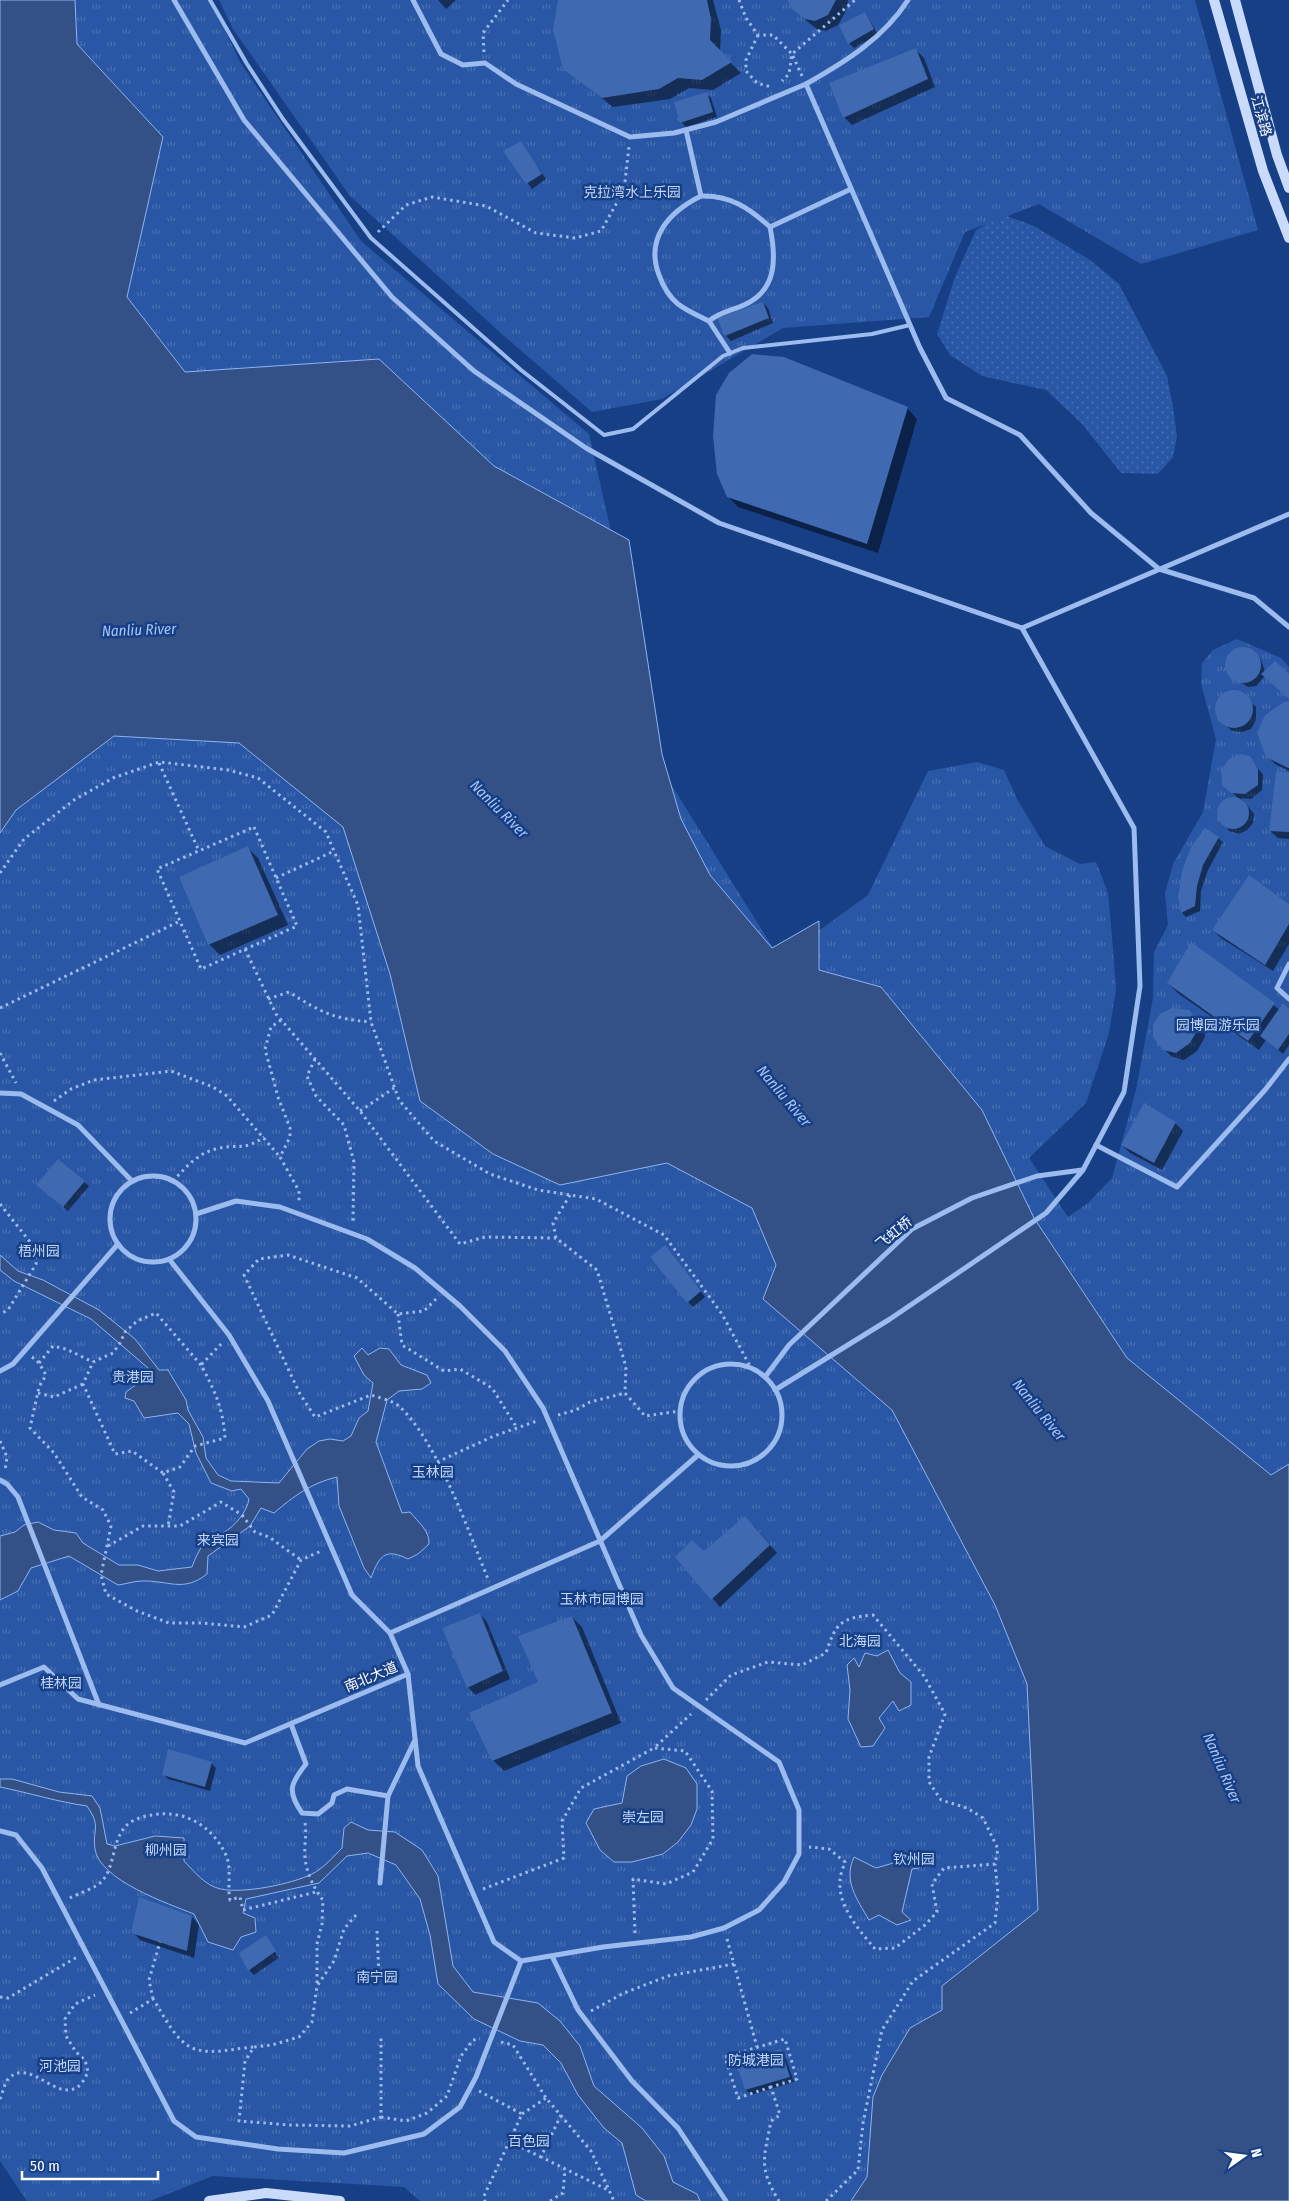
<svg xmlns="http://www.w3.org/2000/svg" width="1289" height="2201" viewBox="0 0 1289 2201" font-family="'Fira Sans Condensed','Noto Sans SC',sans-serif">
<defs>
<pattern id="grass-dots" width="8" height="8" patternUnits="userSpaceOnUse" patternTransform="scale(1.25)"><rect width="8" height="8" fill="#2957a5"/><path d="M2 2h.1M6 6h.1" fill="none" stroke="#4970b2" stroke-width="1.8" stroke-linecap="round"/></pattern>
<pattern id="park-tufts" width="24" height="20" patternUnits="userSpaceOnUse" patternTransform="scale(1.25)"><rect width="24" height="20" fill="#2957a5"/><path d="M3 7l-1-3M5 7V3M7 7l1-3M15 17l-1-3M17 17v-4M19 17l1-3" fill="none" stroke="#4970b2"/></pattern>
</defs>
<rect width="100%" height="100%" fill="#163f86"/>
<polygon fill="url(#grass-dots)" points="1002,214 1034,226 1090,260 1119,284 1167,376 1173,407 1177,436 1173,457 1158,474 1121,473 1082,424 1046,390 982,376 950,355 937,334 955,277 976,230"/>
<g fill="url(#park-tufts)">
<polygon points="0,0 211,0 240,62 361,241 589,434 619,567 649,749 780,959 868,895 928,771 977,762 1004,770 1017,799 1045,846 1080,864 1096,862 1108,893 1112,937 1116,989 1109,1033 1086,1103 1029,1158 1068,1217 1088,1203 1112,1178 1136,1090 1153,998 1154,952 1168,925 1165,893 1173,864 1203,812 1216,739 1201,684 1202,663 1213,650 1237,639 1281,658 1289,667 1289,1848 897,2201 420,2201 404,2187 213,2176 150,2201 27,2201 0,2161"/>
<polygon points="219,0 1195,0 1258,230 1141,264 1039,204 965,232 929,317 783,328 662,399 592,412 503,335 350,196 233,29"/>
</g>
<g fill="#335187" stroke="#8eb4f0">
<polygon points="0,0 75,0 77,44 163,137 127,297 185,372 379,359 494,466 629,540 662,754 681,819 710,875 772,948 819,921 819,970 881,987 982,1110 1034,1218 1127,1358 1271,1475 1289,1464 1289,2201 851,2201 867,2177 873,2097 882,2075 910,2028 942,2010 942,1986 1038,1910 1027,1684 995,1605 892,1410 763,1299 776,1265 752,1208 667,1163 560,1185 493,1154 420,1101 390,974 343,827 239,743 114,736 16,810 0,833"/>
<path d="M0,1255l18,16 25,9 56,30 36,29 24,31h9l18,30 2,10 15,27 3,21 12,17 13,6 48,2 28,-34 12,-8 11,-2 13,2 8,-5 8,-18 9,-7 5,-28 -9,-8 -10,-19 8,-8 6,7 12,-7 9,1 12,16 26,10 4,8 -9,6 -23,2 -12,9 -11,42 26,71 8,-1c8,10 20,19 19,32l-11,10 -10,5c-24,-12 -29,-2 -37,19l-7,-10 -25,-62 -2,-29c-26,6 -43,19 -63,36l-13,-5 -11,18 -42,30 -1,18c-24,19 -39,6 -65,7 -8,0 -16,3 -24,4l-49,-29 -38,12 -13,23 -18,9v-64l15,-4 9,-7 14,-3 16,8 22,3 7,10 36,22h19l20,6 34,-4c3,-8 7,-18 13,-24 5,-5 13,-7 18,-10 12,-7 24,-21 26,-34l-8,-10 -9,2 -21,-8 -15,-30 -7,-29 -11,-11 -34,5 -10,-17 -9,-3 1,-6 19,-14 3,-10 -57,-49 -77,-38 -14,-11z"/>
<polygon points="888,1650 900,1673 911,1682 911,1705 899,1711 893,1701 879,1718 885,1728 873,1746 861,1747 848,1719 850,1690 847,1665 854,1658 859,1667 865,1653 877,1656"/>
<polygon points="664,1759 686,1768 697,1784 697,1809 691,1825 678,1842 663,1854 632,1862 614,1862 600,1850 586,1823 594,1809 622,1803 627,1776 641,1766"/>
<path d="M0,1779h12l47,13 33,4 8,12 7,36 8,2 40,-10 29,2v23c10,10 21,25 37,28 22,5 71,-5 91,-15 12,-6 21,-17 30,-26l2,-20 7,-6 17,8 27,2 27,18 16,26 15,90 20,26 65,11 22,18 20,25 14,40 48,42 22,28 9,26 24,12 3,7h-54l-10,-6 -14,-52 -18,-15 -26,-33 -17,-32 -18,-18 -23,-4 -46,-22 -36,-35 -8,-49 -10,-36 -24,-34 -28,-12 -21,3 -28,27 -73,16 -3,14 12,5 1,14 -15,5 -8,13 -25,-8 -14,-28c-25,-10 -95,-34 -99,-65 -3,-21 7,-21 -8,-43 -29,-4 -57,-13 -87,-19z"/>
<path d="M928,1853l-9,15 -7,1 -10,43 9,8 -14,5 -18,-10 -10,5c-12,-21 -26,-39 -15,-63l22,11z"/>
</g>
<g fill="#0007">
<polygon points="438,0 456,0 446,9"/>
<polygon points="559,0 713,0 721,30 720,52 741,73 713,90 689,88 670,99 613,107 564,68 554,29"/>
<polygon points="788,0 848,0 846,11 838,25 826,31 817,29 804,19"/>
<polygon points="865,13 878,34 854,48 849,43"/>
<polygon points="916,50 924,58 935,87 852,125 844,117"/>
<polygon points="706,93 711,98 717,117 686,127 681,122"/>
<polygon points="521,143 546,179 532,189 505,152"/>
<polygon points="763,303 768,308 773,323 731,341 726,336 719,319"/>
<polygon points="907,408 917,419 878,553 738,507 728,496"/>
<polygon points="1239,648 1247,648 1256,654 1261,660 1265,672 1289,676 1289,698 1265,676 1256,686 1248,687 1228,674 1225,666 1227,658 1232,651"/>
<polygon points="1231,691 1240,693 1256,707 1256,720 1251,729 1242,732 1232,731 1219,719 1216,706 1222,695"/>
<polygon points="1289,702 1289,771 1275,764 1267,756"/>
<polygon points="1249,757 1263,775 1262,790 1251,799 1241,798 1254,814 1253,823 1247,830 1239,834 1229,831 1218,814 1220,805 1227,799 1239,799 1223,784"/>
<polygon points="1289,773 1289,839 1278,838 1270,831"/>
<polygon points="1218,838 1223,842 1208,870 1201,891 1200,911 1186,917 1182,913 1179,897"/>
<polygon points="248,848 258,858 288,925 220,955 209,944 180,877"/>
<polygon points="1289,906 1289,944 1273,971 1221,938 1213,930"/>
<polygon points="1191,944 1280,1010 1289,1011 1289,1045 1283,1054 1266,1040 1259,1050 1179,994 1168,983"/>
<polygon points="1197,1019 1204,1028 1205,1037 1197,1051 1184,1060 1172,1057 1164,1049"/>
<polygon points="1175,1123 1183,1131 1162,1170 1130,1153 1122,1145"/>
<polygon points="84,1182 89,1186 68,1211 37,1185"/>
<polygon points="670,1252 705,1297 693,1307 688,1302"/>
<polygon points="753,1525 777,1553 720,1607 676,1557 704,1553"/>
<polygon points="480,1614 487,1622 510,1679 475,1695 468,1687"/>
<polygon points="572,1617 582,1627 621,1723 504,1771 493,1760 540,1683"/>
<polygon points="211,1763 216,1768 210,1791 168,1779 163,1774"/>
<polygon points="192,1917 199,1925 194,1958 140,1940 133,1932"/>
<polygon points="266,1936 278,1957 280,1957 254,1975 249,1970"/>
<polygon points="781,2051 785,2056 794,2082 751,2095 746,2090 737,2062"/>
</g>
<g fill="#3f69b0">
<polygon points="558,0 707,0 711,19 710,40 732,62 702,80 678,78 659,89 602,98 563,69 553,30"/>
<polygon points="787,0 836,0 828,15 815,21 805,19 792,9"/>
<polygon points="865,12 874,29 848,44 839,25"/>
<polygon points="916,48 928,79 843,118 829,83"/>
<polygon points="707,92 713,112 680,123 674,102"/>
<polygon points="521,141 542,174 526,184 503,151"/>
<polygon points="763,302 769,318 725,336 717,318"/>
<polygon points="752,354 784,357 908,407 867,544 727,497 717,474 713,436 716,395 729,373"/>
<circle cx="1243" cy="665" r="18"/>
<polygon points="1275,661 1289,674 1289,699 1261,674"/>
<circle cx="1234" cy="709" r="19"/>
<polygon points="1289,701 1289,768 1288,768 1266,757 1257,733 1265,715 1284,702"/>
<polygon points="1240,754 1250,756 1258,769 1258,785 1245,794 1231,793 1222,785 1221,770 1229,759"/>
<polygon points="1276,771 1289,772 1289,832 1269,831"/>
<circle cx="1233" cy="813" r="16"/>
<polygon points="1205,828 1219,837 1203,865 1197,886 1195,906 1181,913 1178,897 1182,871 1191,847"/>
<polygon points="248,846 278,915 208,945 179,877"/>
<polygon points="1249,875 1289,904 1289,924 1265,965 1212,930"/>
<polygon points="1191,942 1275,1003 1248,1041 1167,983"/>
<polygon points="1283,1003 1289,1009 1289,1034 1278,1050 1260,1036"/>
<polygon points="1172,1008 1189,1010 1197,1019 1198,1029 1190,1043 1176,1053 1163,1050 1153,1037 1153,1025 1160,1014"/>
<polygon points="1144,1103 1176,1122 1154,1163 1121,1145"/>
<polygon points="58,1159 85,1181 63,1207 36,1185"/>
<polygon points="665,1245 701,1291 687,1303 650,1257"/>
<polygon points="745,1516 770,1545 711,1600 675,1557 692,1540 704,1551"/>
<polygon points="480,1613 503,1671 467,1688 442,1628"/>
<polygon points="572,1616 612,1713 492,1761 469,1713 538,1682 518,1636"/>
<polygon points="168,1749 212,1762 205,1787 162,1775"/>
<polygon points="139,1897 192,1916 187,1951 131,1933"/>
<polygon points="266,1935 276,1951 248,1971 239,1953"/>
<polygon points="781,2049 790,2077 745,2090 736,2062"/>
</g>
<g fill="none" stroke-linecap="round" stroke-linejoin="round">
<g stroke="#9cbbee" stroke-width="3" stroke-dasharray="2.5 4" stroke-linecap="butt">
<polyline points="739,0 746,18 758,35 773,35 792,54 789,74 782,81"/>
<polyline points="758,35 746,60 746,71 757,83 771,87"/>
<polyline points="484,52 483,33 508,0"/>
<polyline points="802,76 792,54 855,0"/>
<polyline points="378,232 406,205 432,197 486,206 536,233 575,238 601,231 624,190 629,147"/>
<polyline points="159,763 199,851"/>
<polygon points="254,827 297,926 201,969 157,869"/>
<polyline points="0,873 24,839 74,800 113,778 159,762 228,770 258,778 326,832 334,851 358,905 371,1022 399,1100 434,1141 490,1174 538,1190 596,1199 664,1235 722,1314 751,1368"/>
<polyline points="276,878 334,851"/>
<polyline points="245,949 276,1014 360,1111 460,1244 485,1237 556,1238"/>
<path d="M268,999l21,-7c31,20 45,27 82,30"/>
<polyline points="0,1008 180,921"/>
<polyline points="281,1020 271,1027 265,1049 278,1097 290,1128 290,1137 280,1157 299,1191 299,1202"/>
<polyline points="0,1053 16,1083"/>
<polyline points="315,1059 307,1076 316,1096 344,1125 354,1162 353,1222"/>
<polyline points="54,1101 71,1089 94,1080 171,1071 213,1087 227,1096 280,1157"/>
<polyline points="360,1111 394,1088"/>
<path d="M173,1181c13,-14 25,-28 43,-32 22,-6 27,3 48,-12"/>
<polyline points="570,1195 553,1223 556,1238 597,1270 626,1367 625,1393 645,1416 680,1411"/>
<polyline points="0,1204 38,1252 36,1264 8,1310 0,1314"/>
<path d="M436,1299l-12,12 -26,3 -41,-36 -69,-23 -29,4 -15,16 56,119 15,23 56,-22c9,3 20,5 28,11 38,35 69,124 89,173"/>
<polyline points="398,1314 402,1345 444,1371 460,1369 492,1388 517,1428"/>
<polyline points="32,1357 39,1363 46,1375 39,1387 30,1428 54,1453 82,1497 103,1510 111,1526 101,1575 106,1594 137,1611 169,1623 202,1623 244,1627 272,1615 301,1560 321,1551"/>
<polyline points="39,1363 53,1346 66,1349 93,1362"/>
<path d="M201,1365l-45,-52 -19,8 -12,11 -5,11 -7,10 -20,9 -10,22 32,70 17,-3 31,22 17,-6 15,-21 30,-8c-2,-30 -10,-47 -24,-73l20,-21"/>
<polyline points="38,1393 54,1397 83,1384"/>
<polyline points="558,1415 576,1410 590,1402 625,1393"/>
<polyline points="0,1441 7,1457 5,1471"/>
<polyline points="437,1462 494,1436 537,1421"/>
<polyline points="163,1473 174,1492 168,1526"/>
<polyline points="108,1546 143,1526 180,1526 221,1502 242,1515 255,1532 269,1537 301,1560"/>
<path d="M706,1700l25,-25 37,-13 34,3 24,-12c10,-31 15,-35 47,-38l51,61 21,38 -16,43v25l12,18 26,8 16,10 15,31 -3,15 -51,4 -12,16 5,28 -12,13 -30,23 -20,1c-15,-18 -37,-42 -35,-68 0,-6 3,-13 5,-19l-16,-13 -20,-2"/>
<path d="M305,1823c2,11 -1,21 0,32 0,15 9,34 18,45l-1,24 -5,20v42"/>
<polyline points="483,1889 564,1858 562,1821 581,1788 654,1748"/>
<path d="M70,1898c9,-5 27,-10 33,-18 12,-15 9,-38 22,-53 6,-7 18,-11 27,-12 33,-6 60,11 74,40 6,14 1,31 4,45l10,-3 3,13 73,-18"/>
<polyline points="356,1915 344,1929 334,1961 317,1986 312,2022 299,2037 272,2045 254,2047 245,2061 239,2121 290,2125 350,2126 381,2117 381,2035"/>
<polyline points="377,1931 379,1975"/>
<polyline points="635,1933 633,1879 666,1884 693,1872 713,1839 712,1791 685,1751 654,1748 691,1714"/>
<polyline points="727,1939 757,2047"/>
<polyline points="0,1997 8,1998 77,1957"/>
<polyline points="153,1999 149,1980 160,1942"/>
<polyline points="591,2011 624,1993 668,1976 734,1964"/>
<path d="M130,2013l23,-14c11,16 22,43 42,50 17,6 41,-1 59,-2"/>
<polyline points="501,2042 513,2045 546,2098 591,2151 614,2201"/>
<path d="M771,2087l-33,11 -13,-41 60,-18 12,40 -26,8 9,28 -9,6c-7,37 -13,46 8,80"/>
<polyline points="479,2091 522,2114 484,2196 485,2201"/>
<path d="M0,2099c3,-6 4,-16 9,-21 22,-21 49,27 71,7 3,-3 6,-9 8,-13l-3,-12 -9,-8 -10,-16 -1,-17 10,-15 20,-9"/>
<polyline points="522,2114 546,2098"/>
<polyline points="561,2115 541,2157 608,2190"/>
<polyline points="381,2117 406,2121 427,2113 447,2096 461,2056 473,2040 480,2039"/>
<polyline points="510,2142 541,2157"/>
<polyline points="550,2201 563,2193 565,2169"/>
<polyline points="826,2201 858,2170 863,2123 882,2030 913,1981 995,1923 998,1894 995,1864"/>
</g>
<polyline stroke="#9cbbee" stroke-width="4" points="210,0 247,64 283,119 371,238 521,370 604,435 633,429 723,356 743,348 872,334 910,325"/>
<g stroke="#9cbbee" stroke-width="5">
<polyline points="174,0 244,120 392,297 474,371 586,448 719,523 1022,628 1134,828 1140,986 1124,1092 1083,1170 1046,1213 890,1319 775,1390"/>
<polyline points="413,0 441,54 463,65 485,63 516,84 630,137 674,133 716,122 806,84"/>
<path d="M908,0c-24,38 -63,62 -102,84l114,264 26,50 74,37 71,78 68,56 95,29 35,29"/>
<path d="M686,130l15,66c29,-1 48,12 69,31l81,-38"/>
<path d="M701,196c-32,16 -56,42 -42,79 4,11 9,21 19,29 9,7 21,12 31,17"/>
<path d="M730,353l-21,-32c9,-8 24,-11 35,-16 34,-15 32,-48 26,-78"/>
<polyline points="1022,628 1289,514"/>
<polyline points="1289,964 1277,988 1289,999"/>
<polyline points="0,1093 21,1094 78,1125 132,1181"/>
<polyline points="1096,1145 1177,1187 1265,1090 1289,1059"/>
<circle cx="153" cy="1219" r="43"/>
<polyline points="196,1214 236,1201 280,1207 367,1239 415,1268 460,1306 505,1351 543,1408 641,1635 673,1688 779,1762 799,1810 799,1854 784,1882 759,1910 724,1928 691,1937 603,1947 521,1961 494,1942 418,1766 408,1674"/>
<polyline points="169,1259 229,1335 268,1401 352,1595 390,1633"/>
<circle cx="731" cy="1415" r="51"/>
<polyline points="0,1371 13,1364 118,1244"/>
<polyline points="765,1377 789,1345 912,1229 972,1198 1037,1176 1082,1170"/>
<polyline points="0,1480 7,1484 18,1497 99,1705"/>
<polyline points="0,1685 44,1667 78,1699 245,1743 408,1674 390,1633 600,1541 698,1455"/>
<path d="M291,1724l15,40c-16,20 -19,27 -4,49l16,1 14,-11 2,-8 13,-6 41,7 -8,87"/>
<polyline points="388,1796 415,1740"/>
<polyline points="0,1831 16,1835 42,1868 174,2121 196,2137 278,2149 344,2153 424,2134 460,2107 476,2077 521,1961"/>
<polyline points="552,1956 578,2010 632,2081 678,2128 726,2201"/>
</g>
<g stroke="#c9dafa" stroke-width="10">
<polyline points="1214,0 1263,171 1289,238"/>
<polyline points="1235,0 1277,155 1289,188"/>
<polyline points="209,2201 266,2193 340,2201"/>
</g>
</g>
<g text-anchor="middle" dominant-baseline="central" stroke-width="5" stroke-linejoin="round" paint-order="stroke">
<g font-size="14" fill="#fff" stroke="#163f86">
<text transform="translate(1261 116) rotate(74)">江滨路</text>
<text transform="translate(894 1233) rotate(-40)">飞虹桥</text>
<text transform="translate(371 1677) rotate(-23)">南北大道</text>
</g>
<g font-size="14" fill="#c2d7fa" stroke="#163f86">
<text x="632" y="192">克拉湾水上乐园</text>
<text x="1218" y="1025">园博园游乐园</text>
<text x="39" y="1251">梧州园</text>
<text x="133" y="1377">贵港园</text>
<text x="433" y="1472">玉林园</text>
<text x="218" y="1540">来宾园</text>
<text x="602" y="1599">玉林市园博园</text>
<text x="860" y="1641">北海园</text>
<text x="61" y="1683">桂林园</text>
<text x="643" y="1817">崇左园</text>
<text x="166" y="1850">柳州园</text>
<text x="914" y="1859">钦州园</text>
<text x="377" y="1977">南宁园</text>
<text x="756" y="2060">防城港园</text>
<text x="60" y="2066">河池园</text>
<text x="529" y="2141">百色园</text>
</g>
<g font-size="15" font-style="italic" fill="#a8c5f5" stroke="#163f86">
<text transform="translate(139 630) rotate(-2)">Nanliu River</text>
<text transform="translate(499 809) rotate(45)">Nanliu River</text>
<text transform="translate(784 1096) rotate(50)">Nanliu River</text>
<text transform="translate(1039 1410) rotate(51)">Nanliu River</text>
<text transform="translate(1222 1768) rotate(67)">Nanliu River</text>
</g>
</g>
<g transform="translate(1244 2156) rotate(76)" stroke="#163f86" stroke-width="4" paint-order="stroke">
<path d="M0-4L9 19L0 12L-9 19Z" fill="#ffffff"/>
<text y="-8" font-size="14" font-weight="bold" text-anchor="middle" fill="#ffffff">N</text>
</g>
<path d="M22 2171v8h136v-8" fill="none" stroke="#ffffff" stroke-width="2.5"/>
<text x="30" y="2171" font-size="15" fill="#ffffff" stroke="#163f86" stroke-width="4" paint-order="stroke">50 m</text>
</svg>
